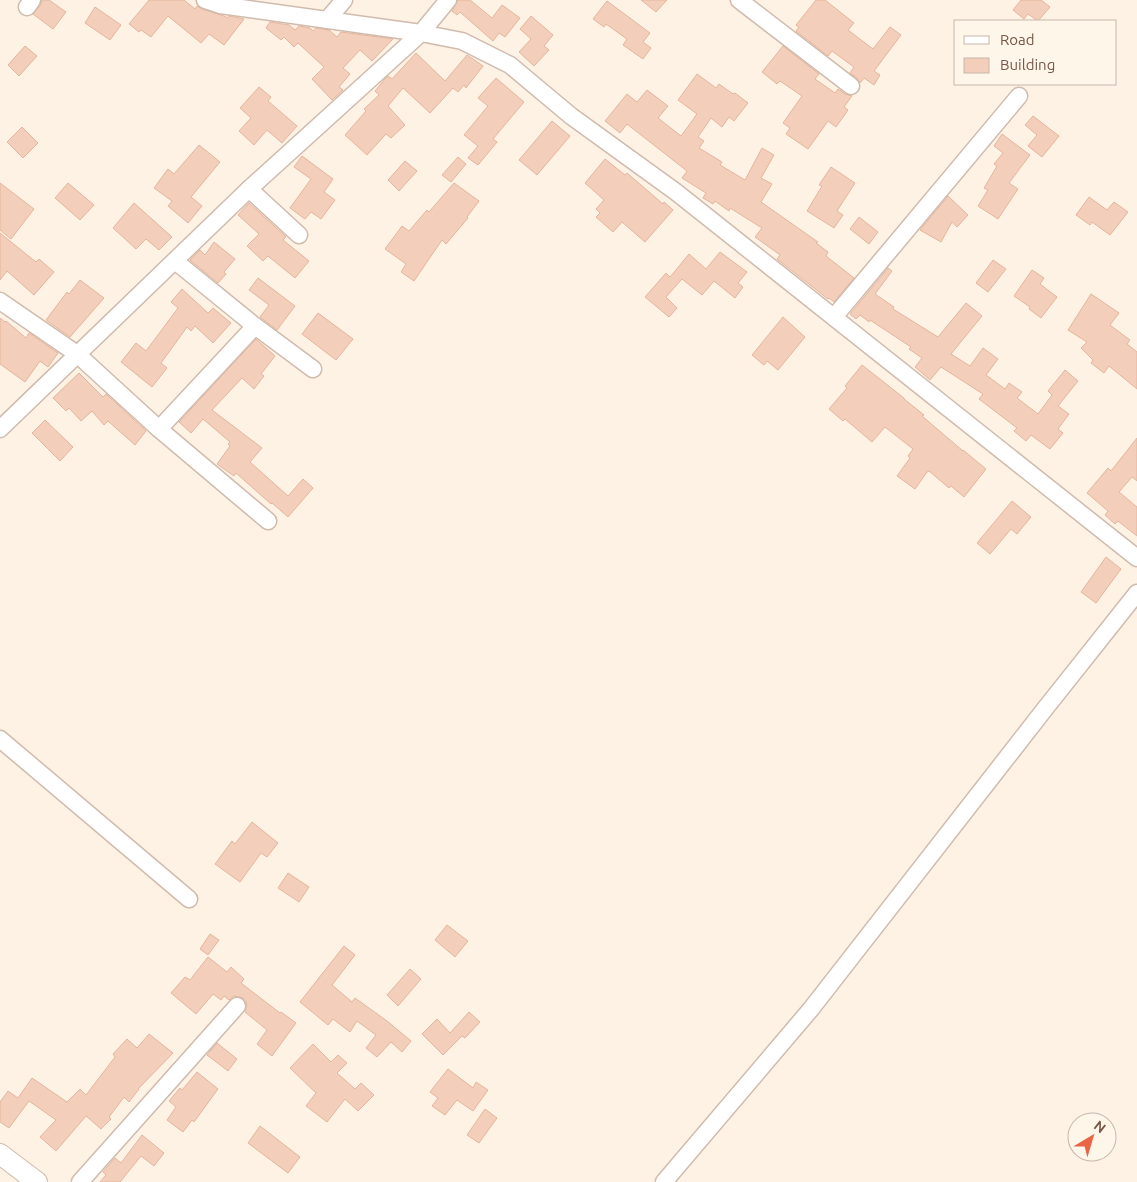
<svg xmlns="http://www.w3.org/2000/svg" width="1137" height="1182" viewBox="0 0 1137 1182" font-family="Ubuntu,sans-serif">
<rect width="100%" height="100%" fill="#fdf2e4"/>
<g fill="#f3cfbb" stroke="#e6b59b">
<polygon points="42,0 49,0 66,12 53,29 33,14 40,6"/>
<polygon points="149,0 184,0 195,9 197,6 202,9 224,16 228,18 229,16 244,19 224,45 209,34 201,43 168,16 151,37 141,30 139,32 129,24"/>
<polygon points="458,0 470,0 492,18 502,5 520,18 505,37 499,33 493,41 460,12 457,15 452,11"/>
<polygon points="641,0 667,0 656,12"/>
<polygon points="816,0 825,0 854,23 848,30 873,49 890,27 901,35 874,71 880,75 874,85 864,78 860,83 857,78 850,73 854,67 832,51 828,56 796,31 799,27 796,25"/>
<polygon points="1021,0 1041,0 1050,7 1038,21 1028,14 1024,19 1013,10"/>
<polygon points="607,1 650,33 643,42 651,48 643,59 623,45 627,39 606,24 604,27 593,19"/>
<polygon points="95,7 121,25 110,40 85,23"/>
<polygon points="531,16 553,35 544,46 549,50 534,66 519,52 531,39 520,29"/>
<polygon points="270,22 289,25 295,30 299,26 310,28 313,31 316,28 329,30 337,37 341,32 393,39 372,61 360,50 343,68 350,74 339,87 343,90 332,100 312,79 324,67 298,43 294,47 284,37 281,40 266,28"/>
<polygon points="25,46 37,56 19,76 8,65"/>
<polygon points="783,46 819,74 815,79 835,93 838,89 845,94 852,96 844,107 848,110 836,127 828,121 808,149 786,134 790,128 783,123 802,96 780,81 777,84 762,72"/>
<polygon points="416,53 445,81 467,55 483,66 466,88 464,85 458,92 453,88 430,113 403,88 388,106 405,125 391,138 386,134 367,155 345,135 366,111 364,109 379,95 375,91 385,79 388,76 392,79"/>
<polygon points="697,74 716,88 719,84 733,94 735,93 748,103 734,121 729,117 722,127 711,118 698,137 704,141 699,148 722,162 720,165 745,180 762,148 774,155 761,178 772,184 761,202 818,242 816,243 828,252 826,256 854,278 834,302 829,298 828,299 777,259 780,255 755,237 762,228 730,208 729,211 715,201 713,204 703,198 706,193 682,178 687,171 627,124 620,133 605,121 627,94 637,102 647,90 668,106 658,118 681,136 697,114 678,100"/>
<polygon points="496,78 524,102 493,139 497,142 478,165 468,158 478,146 464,135 488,106 478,98"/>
<polygon points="259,87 271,97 268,101 297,126 282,143 267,130 254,145 239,131 251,118 240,108"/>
<polygon points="1033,116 1059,136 1042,157 1028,146 1037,135 1025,125"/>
<polygon points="552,121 570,136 537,175 519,160"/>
<polygon points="22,127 38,143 23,158 7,142"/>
<polygon points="1002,134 1030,155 1009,183 1018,189 998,219 978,206 988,190 984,188 997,166 994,164 1003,153 994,146"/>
<polygon points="199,145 220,162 191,197 202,206 188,223 168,206 172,201 154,188 168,169 174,174"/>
<polygon points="302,156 333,179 324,192 335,200 321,219 311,212 305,219 290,208 311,179 294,167"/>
<polygon points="458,157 466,164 451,182 442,175"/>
<polygon points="605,159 625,175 627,173 663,204 664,202 673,210 645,242 622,222 613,232 596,217 600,213 596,209 604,200 585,183"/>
<polygon points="405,161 417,171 399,191 388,180"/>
<polygon points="831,167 855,183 837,211 843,215 834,228 807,211 822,186 819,185"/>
<polygon points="0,183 34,209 11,239 0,230"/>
<polygon points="68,183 94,205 80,220 55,198"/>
<polygon points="454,183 479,201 467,217 468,218 446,244 442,240 414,281 401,272 406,264 385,249 402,226 409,231 427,210 429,212"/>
<polygon points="948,196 968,215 957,227 952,222 941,242 920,230"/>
<polygon points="1089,197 1107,210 1114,202 1128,212 1110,235 1092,222 1090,225 1076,215"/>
<polygon points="134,203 172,237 159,250 146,239 136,249 113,228"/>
<polygon points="249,203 286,237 283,240 309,261 295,278 268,256 263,261 247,246 259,234 238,215"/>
<polygon points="859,217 878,232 869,244 850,229"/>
<polygon points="0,233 36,262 39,259 54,272 34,295 7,271 0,280"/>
<polygon points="214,242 235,259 224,272 226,274 218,283 190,260 200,250 205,255"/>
<polygon points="720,252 747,272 738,283 743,287 735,298 714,281 702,295 682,279 666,297 677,308 669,317 645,297 666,273 670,277 689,254 706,269"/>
<polygon points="993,260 1006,269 988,292 976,283"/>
<polygon points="888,268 892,271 875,294 894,307 893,309 938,337 966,303 982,316 951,354 970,366 983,348 998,359 986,375 1005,389 1009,383 1022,392 1017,398 1038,414 1052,395 1048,391 1065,370 1078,381 1058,406 1069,414 1058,429 1063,433 1050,449 1031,435 1026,441 1014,431 1017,428 979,399 983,394 941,367 930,380 915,367 922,358 909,349 911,347 870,320 869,322 860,315 856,319 850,314"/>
<polygon points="1032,270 1044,278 1040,284 1057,297 1041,318 1029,309 1030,307 1014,296"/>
<polygon points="258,278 295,306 277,330 260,317 269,305 249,290"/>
<polygon points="80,280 104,298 70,337 46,320 67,292 69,294"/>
<polygon points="182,289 208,313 213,308 231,323 213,343 195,326 191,331 187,327 161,363 167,368 152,387 121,362 136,343 146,351 178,308 171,302"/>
<polygon points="1091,294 1119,313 1110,325 1130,340 1127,344 1137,352 1137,389 1109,366 1104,373 1091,363 1093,360 1081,348 1087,342 1068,330"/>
<polygon points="318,313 353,339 336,360 302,334"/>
<polygon points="783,317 805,337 778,370 767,361 764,365 752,355"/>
<polygon points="0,318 5,322 6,321 26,338 29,333 58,353 48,367 40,361 25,382 0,364"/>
<polygon points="256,339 275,356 261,374 264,376 254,389 242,378 212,410 262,448 250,462 288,496 303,479 313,488 288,517 272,503 271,504 236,473 234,476 217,464 230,446 228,444 230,442 203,419 191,433 179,422"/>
<polygon points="862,365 904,398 904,399 924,415 922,416 963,451 963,450 986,469 964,497 951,486 949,488 929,471 927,472 915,489 897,476 910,458 908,456 913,449 885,427 872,442 845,419 843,421 829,409 847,388 845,386"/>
<polygon points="79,373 103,397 106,394 146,431 135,445 108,421 104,425 92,411 81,421 69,408 66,411 53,398"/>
<polygon points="45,420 73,447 60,461 32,433"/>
<polygon points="1137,438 1137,481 1132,477 1119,492 1137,507 1137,536 1118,521 1115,524 1105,515 1108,511 1087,493 1108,468 1111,471"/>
<polygon points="1012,501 1031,517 1017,534 1011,529 990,554 977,543"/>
<polygon points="1106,557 1121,569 1096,603 1081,592"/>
<polygon points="252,822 278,843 267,857 261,853 240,882 215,864 232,841 235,844"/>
<polygon points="288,873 309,887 299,902 278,888"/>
<polygon points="447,925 468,941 455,957 435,940"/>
<polygon points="210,934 219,940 208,955 200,949"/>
<polygon points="344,946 355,955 332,985 352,1002 355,998 387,1021 411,1041 402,1052 391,1042 377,1057 366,1048 376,1035 357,1021 350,1032 333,1019 328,1025 300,1002"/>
<polygon points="208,957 227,972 231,967 244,979 241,983 280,1013 281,1012 296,1023 272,1056 257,1044 267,1030 245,1012 247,1003 243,998 234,996 229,1000 224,996 221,1000 213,994 196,1014 171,993 185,977 190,980"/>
<polygon points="410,969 421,979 398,1006 387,995"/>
<polygon points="469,1012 480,1022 465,1038 462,1036 443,1055 422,1034 437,1019 450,1033"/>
<polygon points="149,1034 173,1053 138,1089 139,1089 129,1102 124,1097 109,1117 111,1119 101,1129 86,1116 56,1151 40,1137 56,1120 29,1101 9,1128 0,1122 0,1102 8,1091 18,1098 32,1078 67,1102 80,1089 86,1095 115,1057 113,1054 127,1039 137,1048"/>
<polygon points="217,1043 237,1059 228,1071 207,1055"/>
<polygon points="313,1044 331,1062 338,1055 347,1063 337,1073 355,1089 361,1083 374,1095 358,1111 345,1099 327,1122 306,1106 316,1093 290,1068"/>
<polygon points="448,1069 473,1088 476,1082 488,1090 473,1111 457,1100 445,1115 432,1106 438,1098 430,1092"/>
<polygon points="197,1072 218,1089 194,1122 192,1120 183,1132 167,1120 176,1107 169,1101 180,1088 182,1090"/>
<polygon points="485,1109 497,1118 479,1143 467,1135"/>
<polygon points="260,1126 300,1157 288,1173 248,1143"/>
<polygon points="142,1135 164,1153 154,1166 141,1156 120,1182 100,1182 106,1175 103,1172 115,1158 121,1163"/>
</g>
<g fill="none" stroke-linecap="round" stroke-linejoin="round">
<g stroke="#d0bbad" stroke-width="19">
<g id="minor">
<polyline points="205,0 220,5 421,33 462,41 510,65 571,116 676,192 1137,558"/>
<polyline points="739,0 851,86"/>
<polyline points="27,7 32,0"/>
<polyline points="327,20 344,0"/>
<polyline points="249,189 299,235"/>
<polyline points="175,261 255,326 313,369"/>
<polyline points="0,301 77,354 159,429 268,521"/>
<polyline points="834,317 1019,96"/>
<polyline points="0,429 249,189 421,33 448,0"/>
<polyline points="159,429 255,326"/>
<polyline points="0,739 189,899"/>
<polyline points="80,1182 237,1006"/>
<polyline points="664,1182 811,1009 1044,710 1137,593"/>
</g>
</g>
<g stroke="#d0bbad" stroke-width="22">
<polyline id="tertiary" points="0,1154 37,1182"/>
</g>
<use href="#minor" stroke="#fff" stroke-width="16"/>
<use href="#tertiary" stroke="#fff" stroke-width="20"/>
</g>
<rect x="954" y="20" width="162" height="65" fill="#fff6ea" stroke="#c8b6aa"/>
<rect x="964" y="36" width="25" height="8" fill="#ffffff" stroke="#c8b6aa"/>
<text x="1000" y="45" font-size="15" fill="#765749">Road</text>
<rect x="964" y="58" width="25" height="15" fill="#f3cfbb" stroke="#c8b6aa"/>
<text x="1000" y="70" font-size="15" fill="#765749">Building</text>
<g transform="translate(1092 1137) rotate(38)"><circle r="24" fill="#fff6ea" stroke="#c8b6aa"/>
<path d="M0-4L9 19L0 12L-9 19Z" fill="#e96546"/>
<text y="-8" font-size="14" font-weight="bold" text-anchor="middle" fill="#765749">N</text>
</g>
</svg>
